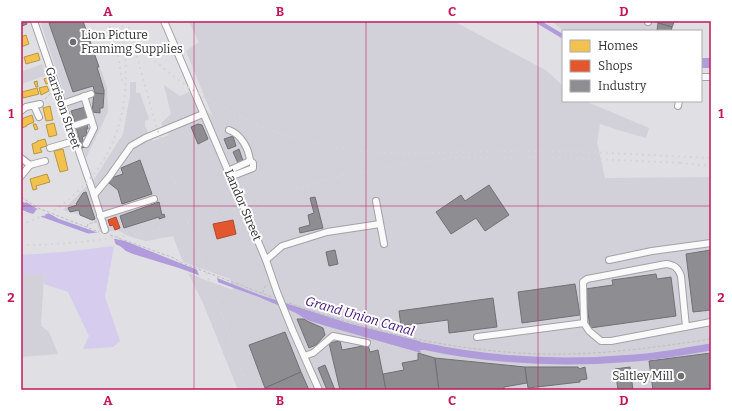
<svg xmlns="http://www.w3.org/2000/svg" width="732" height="411" viewBox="0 0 732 411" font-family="Bitter,serif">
<rect width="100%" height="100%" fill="#e0dfe3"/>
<g fill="#d2d0d8">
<polygon points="40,21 83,21 107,87 108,112 86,158"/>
<polygon points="188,21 456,21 457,23 547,71 563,86 563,101 585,101 649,128 646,138 618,130 600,124 597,142 605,178 711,177 711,390 238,390 203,303 188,273 233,290 230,279 183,262 173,236 146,241 128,236 118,230 100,233 97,223 74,213 63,210 95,178 123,134 130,96 130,82 136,82 136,93 140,93 149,119 145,121 145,126 152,141 169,135 161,123 171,114 164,85 180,96 189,92 213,117 202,91 203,90 201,88 186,51 199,42"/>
<polygon points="551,21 675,21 672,31 568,31 562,29"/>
<polygon points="42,64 46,75 22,84 21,72"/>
<polygon points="21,274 44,274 41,326 49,332 58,354 21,357"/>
</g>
<polygon fill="#d5ccee" points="114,246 105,297 120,341 113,347 83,349 89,336 68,292 44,284 44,274 21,274 21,255 63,252"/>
<g fill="#b09cda">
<polygon points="533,21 541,21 563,34 563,39"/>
<rect x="701" y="58" width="10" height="10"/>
<polygon points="26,202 39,210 50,214 59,219 116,239 125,241 260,295 351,324 419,341 428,346 432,347 432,350 420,350 421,353 326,326 307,320 296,313 259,297 179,268 133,254 126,251 120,246 84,232 22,210"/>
</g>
<g fill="#e0dfe3">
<polygon points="40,208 51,212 38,218 27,214"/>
<polygon points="101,232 119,238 114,239 117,248 102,242 101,240 99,240 85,234"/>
<polygon points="196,267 216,275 219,285 200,278"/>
</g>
<g fill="#f2c14e" stroke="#b89646">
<polygon points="26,35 29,44 21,47 21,37"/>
<polygon points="38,53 40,60 26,64 24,57"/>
<polygon points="47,78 49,83 46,84 44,79"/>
<polygon points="37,81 38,87 36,87 34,82"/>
<polygon points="47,86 49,91 41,95 39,88"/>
<polygon points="37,88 39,94 23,98 22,92"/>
<polygon points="50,106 53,120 46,121 43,108"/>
<polygon points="32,115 34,122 27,125 27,126 22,128 21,119"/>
<polygon points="54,123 57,135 49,137 46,125"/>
<polygon points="33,124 36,124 38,129 35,130"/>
<polygon points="45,139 47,146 40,148 42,152 34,154 32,144 37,142 37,141"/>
<polygon points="63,149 68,170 60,172 54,151"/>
<polygon points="47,174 50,182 36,186 37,189 33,190 30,179"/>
</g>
<g fill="#e4572e" stroke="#ae4b2f">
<polygon points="116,217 120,228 115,230 113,225 110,226 108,220"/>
<polygon points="233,220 236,234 217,239 213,224"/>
</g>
<g fill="#8d8d92" stroke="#717175">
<polygon points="26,21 27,24 22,26 21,23"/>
<polygon points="56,21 83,21 99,67 97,67 104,90 104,94 95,93 93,86 73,92 49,23"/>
<polygon points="659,21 671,21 674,22 672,27 658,23"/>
<polygon points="658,23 672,27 671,31 657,30"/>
<polygon points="94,93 104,94 103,108 100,108 100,113 92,112"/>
<polygon points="85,107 88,119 75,122 71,111"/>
<polygon points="87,124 88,129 86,129 87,135 82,137 85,147 82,148 76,127"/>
<polygon points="198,124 202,125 208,139 198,144 191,127"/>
<polygon points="233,136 236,146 228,149 224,139"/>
<polygon points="239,149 243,161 238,163 233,152"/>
<polygon points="140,160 152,194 122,204 118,190 109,183 114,177 123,174 121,168"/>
<polygon points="489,185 509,215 485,231 476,218 451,234 436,212 461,195 465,201"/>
<polygon points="86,192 95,219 92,220 80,215 79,210 70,212 68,208 77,205 76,204 83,193"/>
<polygon points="315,197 323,228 300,233 299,228 310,225 308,215 314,213 310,198"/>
<polygon points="159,202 162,215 164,214 165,217 159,219 159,217 124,228 120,216"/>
<polygon points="335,250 338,264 329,266 326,252"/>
<polygon points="711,250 711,310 693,312 686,254"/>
<polygon points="656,274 657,279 671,277 676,316 590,328 585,289 613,285 612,280"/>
<polygon points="575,284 580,315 522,323 518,292"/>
<polygon points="493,298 497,327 449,333 448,320 401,326 399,311"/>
<polygon points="297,319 304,319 307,321 323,328 325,335 316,345 309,348"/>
<polygon points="285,332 301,372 265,388 249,345"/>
<polygon points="340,341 342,350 368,345 370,352 378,350 386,390 340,390 329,343"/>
<polygon points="418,353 435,358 439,390 386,390 383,374 404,370 402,363 418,360"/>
<polygon points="711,353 711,390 653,390 649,361"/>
<polygon points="435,358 525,367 527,383 504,387 504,390 439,390"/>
<polygon points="325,365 335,390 327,390 318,368"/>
<polygon points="525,367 578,367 579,369 585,367 587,379 580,380 580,382 528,388"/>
<polygon points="630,367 633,390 618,390 615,369"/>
<polygon points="301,372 309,390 266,390 265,388"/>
</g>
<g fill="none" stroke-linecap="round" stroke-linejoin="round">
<g stroke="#b09cda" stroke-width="7">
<polyline points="21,205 32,210"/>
<path d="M423,346c69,15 142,18 212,12 26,-2 51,-7 76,-11"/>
</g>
<g stroke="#a3a2a5" stroke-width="8">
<g id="minor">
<polyline points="34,21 94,195"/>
<polyline points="164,21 266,260 277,292"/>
<polyline points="648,22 648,21"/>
<polyline points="701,77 711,77"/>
<polyline points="84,96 94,128 86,144"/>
<polyline points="62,104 91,94"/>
<polyline points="34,106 39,117"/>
<polyline points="678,106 679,101"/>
<polyline points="21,111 26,107 40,104"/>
<polyline points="76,125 91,120"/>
<path d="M229,130c12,4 20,19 21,31"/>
<polyline points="50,148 74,141"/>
<polyline points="21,158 30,165"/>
<polyline points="30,165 45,161"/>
<polyline points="228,171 250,161 253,163 253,168 230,177"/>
<polyline points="21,176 30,165"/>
<polyline points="376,201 384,244"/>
<polyline points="100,216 154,199"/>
<polyline points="105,230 94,195 109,177 131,146 145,138 203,114"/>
<polyline points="266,260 282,246 327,232 380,224"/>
<polyline points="609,260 652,251 711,243"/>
<path d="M686,327l-5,-51c-3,-8 -6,-11 -15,-12l-79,15 -4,3 1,41 5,8 12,10h10l100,-19"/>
<polyline points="292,329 319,390"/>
<polyline points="477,337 584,323"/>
<polyline points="304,356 313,353 333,336 367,343"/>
</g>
</g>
<g stroke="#bfbfbf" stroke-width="1" stroke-dasharray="3 2" stroke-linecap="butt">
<polyline points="45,99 51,93"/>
<polyline points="21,197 38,208 99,232"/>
<polyline points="87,227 88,224 96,222"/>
<polyline points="110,235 174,258 182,263 272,297"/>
<polyline points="263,293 265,286 268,285"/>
<path d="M289,303c83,29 171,50 260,51 54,1 108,-7 162,-15"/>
</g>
<use href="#minor" stroke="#fafafb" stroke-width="6"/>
<g stroke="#d5d5d5" stroke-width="2" stroke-dasharray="2 4" stroke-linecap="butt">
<polyline points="107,21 117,49 122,81"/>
<path d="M118,21c9,10 17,22 27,31 65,61 152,98 241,101 41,2 81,-2 121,-2 68,-1 136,4 204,7"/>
<polyline points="127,21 156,125 184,212 249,390"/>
<polyline points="456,158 549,157 684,163"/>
<polyline points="680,163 711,166"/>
<path d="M21,225c11,-5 23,-9 33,-15 12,-7 23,-17 33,-28 39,-43 45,-100 34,-156"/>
<path d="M21,245c58,0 115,-9 171,-24 46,-12 90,-29 136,-42 44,-11 89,-17 134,-22"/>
</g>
<g stroke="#a3a2a5" stroke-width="8" stroke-linecap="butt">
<polyline id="minor-bridge" points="277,292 292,329"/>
</g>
<use href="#minor-bridge" stroke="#fafafb" stroke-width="6"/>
</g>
<path fill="none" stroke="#c2185b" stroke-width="1" stroke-opacity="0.55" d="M194,21v369M366,21v369M538,21v369M21,206h690"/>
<g fill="#6e6d70" stroke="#fff" stroke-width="1.5">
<circle cx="73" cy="42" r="4"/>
<circle cx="681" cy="376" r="4"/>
</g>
<g text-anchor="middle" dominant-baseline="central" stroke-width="4" stroke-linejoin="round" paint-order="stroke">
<g font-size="12" fill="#303032" stroke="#fff" text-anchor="start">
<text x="81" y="35">Lion Picture<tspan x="81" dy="14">Framimg Supplies</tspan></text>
<text x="673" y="376" text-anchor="end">Saltley Mill</text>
</g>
<g font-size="12" fill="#303032" stroke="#fff">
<text transform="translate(63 108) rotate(71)">Garrison Street</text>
<text transform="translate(243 205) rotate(67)">Landor Street</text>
</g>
<g font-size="13" font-style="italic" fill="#3e0e75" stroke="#fff">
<text transform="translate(360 316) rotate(16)">Grand Union Canal</text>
</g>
</g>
<rect width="732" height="411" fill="none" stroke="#ffffff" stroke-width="44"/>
<rect x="562" y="30" width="140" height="72" fill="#ffffff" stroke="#acacad"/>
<rect x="570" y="40" width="20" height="12" fill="#f2c14e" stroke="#acacad"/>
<text x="598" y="50" font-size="12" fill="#303032">Homes</text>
<rect x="570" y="60" width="20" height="12" fill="#e4572e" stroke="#acacad"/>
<text x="598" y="70" font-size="12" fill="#303032">Shops</text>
<rect x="570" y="80" width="20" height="12" fill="#8d8d92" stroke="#acacad"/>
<text x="598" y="90" font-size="12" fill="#303032">Industry</text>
<rect x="22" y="22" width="688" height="367" fill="none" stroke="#c2185b" stroke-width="1.5"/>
<g font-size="13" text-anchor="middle" font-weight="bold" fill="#c2185b">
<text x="108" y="16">A</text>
<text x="280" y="16">B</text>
<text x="452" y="16">C</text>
<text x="624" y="16">D</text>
<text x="11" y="118">1</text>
<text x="721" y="118">1</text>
<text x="11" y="302">2</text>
<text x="721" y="302">2</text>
<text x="108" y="405">A</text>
<text x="280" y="405">B</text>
<text x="452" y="405">C</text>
<text x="624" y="405">D</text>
</g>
</svg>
